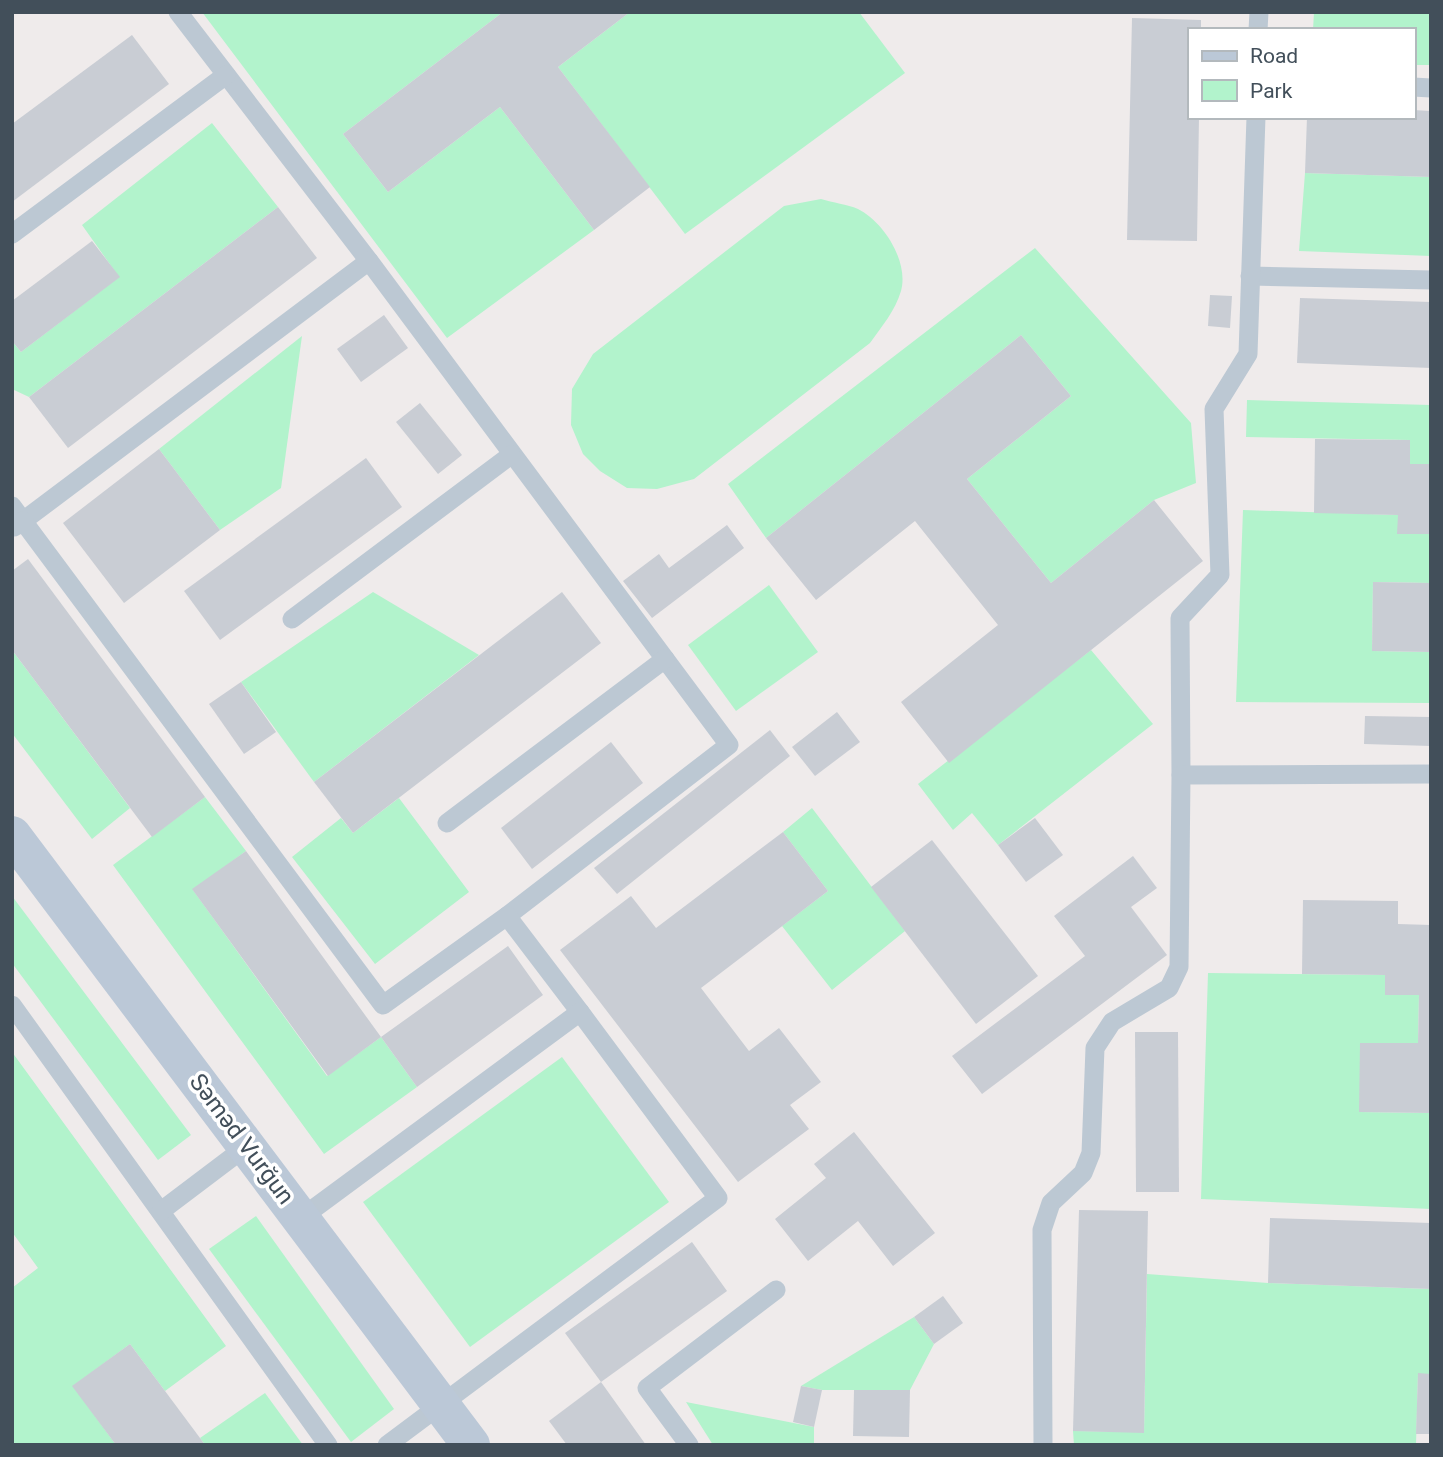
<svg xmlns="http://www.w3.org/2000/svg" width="1443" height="1457" viewBox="0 0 1443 1457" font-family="Roboto,sans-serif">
<rect width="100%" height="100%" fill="#efebeb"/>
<g fill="#b2f3cc">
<polygon points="202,12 503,12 343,134 388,192 500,107 594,230 447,338"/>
<polygon points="630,12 859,12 905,73 685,234 558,67"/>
<polygon points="1314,12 1431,12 1431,65 1413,65 1413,30 1313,30"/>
<polygon points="212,123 278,207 29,397 12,389 12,341 21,352 119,277 82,225"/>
<polygon points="1305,173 1431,177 1431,256 1299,251"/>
<path d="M821,199c12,4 26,5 37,10 26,13 51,53 43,82 -6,20 -19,35 -31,52l-176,136 -37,10 -30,-1 -27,-17 -17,-17 -12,-29 1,-36 21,-35 191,-148z"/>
<polygon points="1035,248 1191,423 1196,483 1154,500 1051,583 967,479 1071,396 1021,335 766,538 728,484"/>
<polygon points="302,336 281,488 220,530 159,449"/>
<polygon points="1247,400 1431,405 1431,464 1410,464 1410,440 1246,437"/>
<polygon points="1243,510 1398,515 1398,534 1431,534 1430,583 1373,582 1372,651 1431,652 1431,703 1236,702"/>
<polygon points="769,585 818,652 736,711 688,645"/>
<polygon points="373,592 479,655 314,782 241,682"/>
<polygon points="12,650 130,808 92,839 12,733"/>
<polygon points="1091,650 1153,724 998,845 972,813 953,830 918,784"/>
<polygon points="205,797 246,851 193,890 327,1076 381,1037 417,1087 324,1154 113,865"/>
<polygon points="399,798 469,892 375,964 292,857 341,818 353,833"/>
<polygon points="812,808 905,931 832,990 782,926 828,891 783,832"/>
<polygon points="12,896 191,1135 158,1160 12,963"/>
<polygon points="1208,973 1385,975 1385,995 1419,995 1418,1043 1359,1112 1431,1113 1431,1209 1201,1199"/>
<polygon points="12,1052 226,1346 165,1391 130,1344 73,1386 116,1445 12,1445 12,1288 38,1268 12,1232"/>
<polygon points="562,1057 669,1202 470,1347 363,1202"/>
<polygon points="256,1216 394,1409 351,1442 209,1249"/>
<polygon points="1147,1274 1268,1283 1431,1289 1431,1374 1418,1374 1416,1445 1074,1445 1073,1431 1144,1432"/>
<polygon points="914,1317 934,1344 910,1390 822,1390 801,1386"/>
<polygon points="265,1393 303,1445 205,1445 200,1438"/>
<polygon points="686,1402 814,1427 814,1445 713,1445"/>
</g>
<g fill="#c9cdd4">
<polygon points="503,12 630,12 558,67 650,187 594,230 500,107 388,192 343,134"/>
<polygon points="1132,18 1201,20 1201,30 1189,30 1189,117 1199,117 1197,241 1127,240"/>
<polygon points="132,35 169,84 12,202 12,124"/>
<polygon points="1413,110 1431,111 1431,177 1305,173 1307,117 1413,117"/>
<polygon points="278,207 317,258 68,448 29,397"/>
<polygon points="92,241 120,277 21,352 12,341 12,301"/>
<polygon points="1210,295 1232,296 1230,328 1208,326"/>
<polygon points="1300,298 1431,302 1431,368 1297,363"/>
<polygon points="384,315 408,348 361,382 337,349"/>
<polygon points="1021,335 1071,396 967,479 1051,583 1154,500 1203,561 949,763 901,702 998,625 915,521 816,600 766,538"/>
<polygon points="420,403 462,455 438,474 396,422"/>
<polygon points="1315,439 1410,440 1410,464 1431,464 1431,534 1397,534 1398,515 1314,513"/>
<polygon points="159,449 220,530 124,603 63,523"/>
<polygon points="366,458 402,507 220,640 184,591"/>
<polygon points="727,525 744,548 652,618 623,581 659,554 669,568"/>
<polygon points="28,559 205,797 152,837 12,650 12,571"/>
<polygon points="1373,582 1431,583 1431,652 1372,651"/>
<polygon points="562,592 601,643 353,833 314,782"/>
<polygon points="241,682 276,732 244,754 209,704"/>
<polygon points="837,712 860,742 815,776 792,747"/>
<polygon points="1365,716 1431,717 1431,746 1364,744"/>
<polygon points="770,730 790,756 617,894 594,868"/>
<polygon points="611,742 643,783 532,869 501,828"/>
<polygon points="1035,818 1063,855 1026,882 998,845"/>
<polygon points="783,832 828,891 701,988 749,1051 779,1028 821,1082 790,1105 809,1129 738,1182 560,950 631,896 656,928"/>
<polygon points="932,840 1038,976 976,1024 871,887"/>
<polygon points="246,851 381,1037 508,946 543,995 417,1087 381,1037 328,1076 192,889"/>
<polygon points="1133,856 1157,888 1131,907 1167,955 982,1094 952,1056 1085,956 1054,916"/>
<polygon points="1303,900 1398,901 1398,924 1431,925 1431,1113 1359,1112 1360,1043 1418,1043 1419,995 1385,995 1385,975 1302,974"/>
<polygon points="1135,1032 1178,1032 1179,1192 1136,1192"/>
<polygon points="854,1132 935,1233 893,1266 858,1221 808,1261 775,1219 826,1178 814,1164"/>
<polygon points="1079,1210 1148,1211 1144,1433 1073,1431"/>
<polygon points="1270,1218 1431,1223 1431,1289 1268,1283"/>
<polygon points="692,1242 727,1291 601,1382 565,1333"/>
<polygon points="943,1296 963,1323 934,1344 914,1317"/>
<polygon points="130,1344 200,1438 205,1445 116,1445 72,1386"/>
<polygon points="1418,1373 1431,1374 1431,1434 1416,1434"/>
<polygon points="601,1382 646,1445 567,1445 549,1421"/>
<polygon points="801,1386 822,1390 814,1427 793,1422"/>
<polygon points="854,1390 910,1390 909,1437 853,1436"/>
</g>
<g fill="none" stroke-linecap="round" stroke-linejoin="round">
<g stroke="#bcc8d3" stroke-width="19">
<polyline points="178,12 369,261"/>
<polyline points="1258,30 1259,12"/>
<polyline points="1413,87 1431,88"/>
<polyline points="12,234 226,75"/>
<polyline points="1250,276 1431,280"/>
<polyline points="12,506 23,521 369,261 729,745 507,916"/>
<polyline points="14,527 23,521 383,1005 507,916 580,1012"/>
<polyline points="292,619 511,455"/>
<polyline points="1181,775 1180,618 1220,575 1214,409 1248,354 1256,117"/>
<polyline points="447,823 665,659"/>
<polyline points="12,1005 328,1445"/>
<polyline points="161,1211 247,1146"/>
<polyline points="301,1218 580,1012 718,1198 387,1445"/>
<polyline points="689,1445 647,1388 776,1290"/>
<polyline points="1043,1445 1042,1230 1051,1203 1083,1173 1091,1153 1095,1048 1112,1022 1169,988 1179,967 1181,775 1431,774"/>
</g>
<polyline stroke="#bbc8d7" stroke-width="38" points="12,835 471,1445"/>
</g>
<g text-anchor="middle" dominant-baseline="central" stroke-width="7" stroke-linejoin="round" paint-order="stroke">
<g font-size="24" fill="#424f5a" stroke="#fff">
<text transform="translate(242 1139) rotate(53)">Səməd Vurğun</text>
</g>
</g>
<rect width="1443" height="1457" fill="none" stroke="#424f5a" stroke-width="28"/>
<rect x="1188" y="28" width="228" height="91" fill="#ffffff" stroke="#b3b9bd" stroke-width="2"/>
<rect x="1202" y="51" width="35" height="10" fill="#bbc8d7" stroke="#b3b9bd" stroke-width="2"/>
<text x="1250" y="63" font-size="21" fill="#424f5a">Road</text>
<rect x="1202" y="80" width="35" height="21" fill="#b2f3cc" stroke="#b3b9bd" stroke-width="2"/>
<text x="1250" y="98" font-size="21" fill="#424f5a">Park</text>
</svg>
